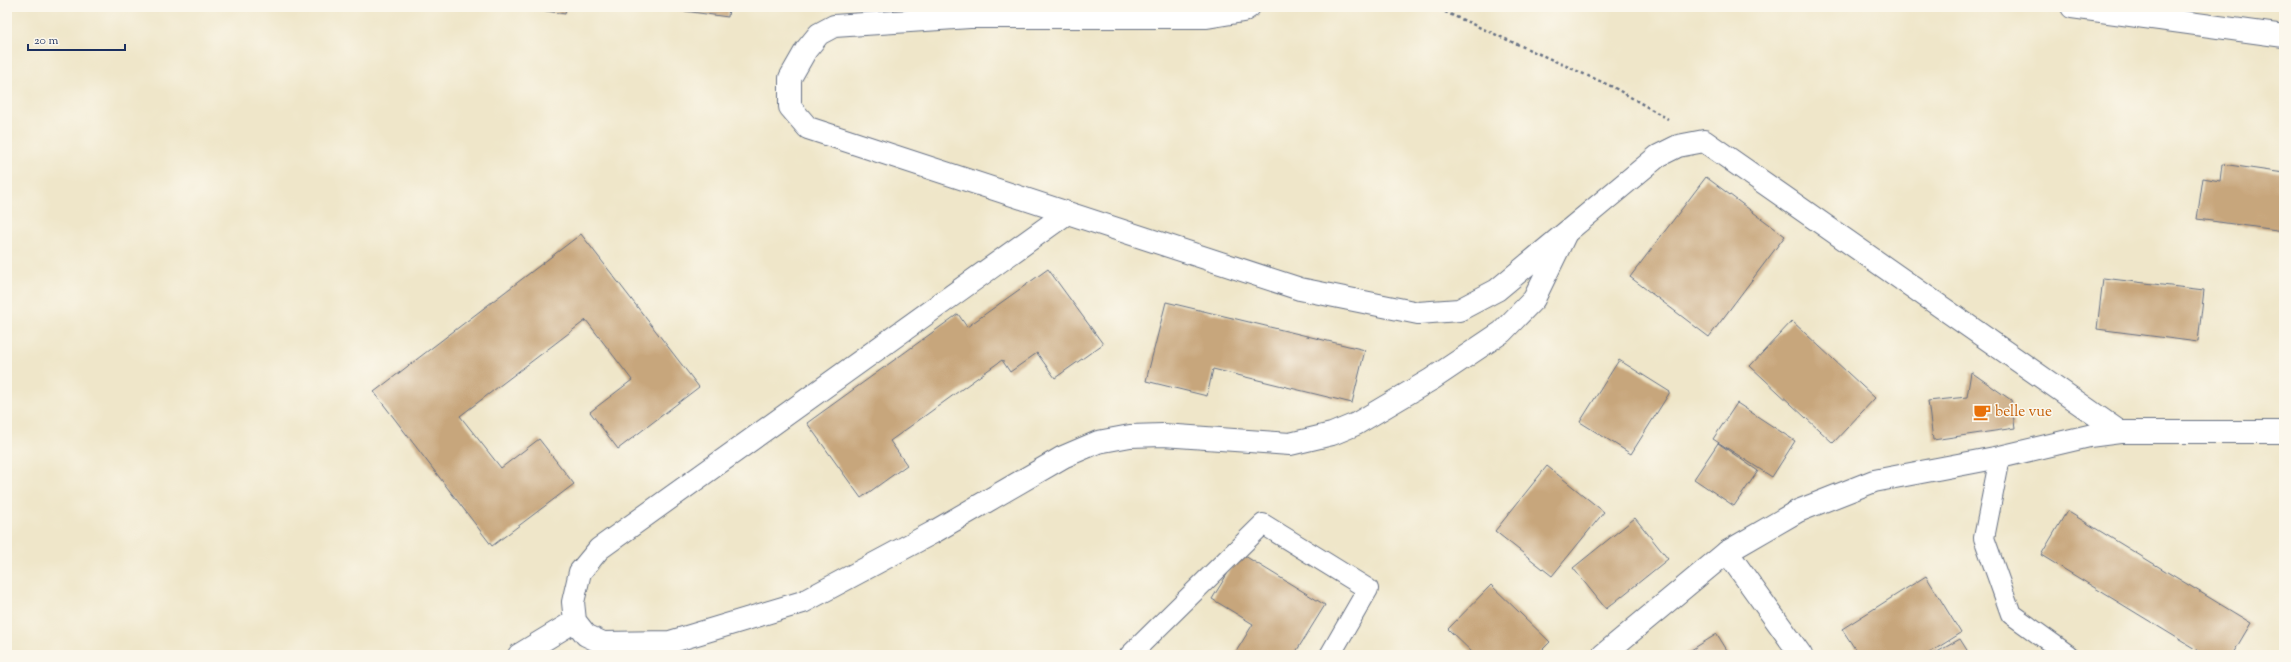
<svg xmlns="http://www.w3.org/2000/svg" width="2291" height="662" viewBox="0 0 2291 662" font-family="'Sorts Mill Goudy',serif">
<rect width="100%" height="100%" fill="#fbf7ec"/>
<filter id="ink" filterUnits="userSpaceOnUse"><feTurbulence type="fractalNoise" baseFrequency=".025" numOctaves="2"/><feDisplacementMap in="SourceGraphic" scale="8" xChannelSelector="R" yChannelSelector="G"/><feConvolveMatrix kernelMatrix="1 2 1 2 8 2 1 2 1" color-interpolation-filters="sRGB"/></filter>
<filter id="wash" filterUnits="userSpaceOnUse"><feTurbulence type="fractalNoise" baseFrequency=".012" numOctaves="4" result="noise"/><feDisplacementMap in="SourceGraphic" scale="16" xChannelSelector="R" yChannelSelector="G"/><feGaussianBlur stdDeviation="0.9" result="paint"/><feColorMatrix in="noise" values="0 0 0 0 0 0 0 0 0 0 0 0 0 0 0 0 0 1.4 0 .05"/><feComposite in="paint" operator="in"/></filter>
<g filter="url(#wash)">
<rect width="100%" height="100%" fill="#efe6c9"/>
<g id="blocks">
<g fill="#c7a67c">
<polygon points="523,7 566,7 565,14"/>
<polygon points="655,7 729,7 728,17"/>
<polygon points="2222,164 2284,173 2284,231 2197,219 2203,178 2220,181"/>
<polygon points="1706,177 1785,236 1709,337 1630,277"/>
<polygon points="581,234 699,387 618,449 590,412 632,380 586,320 460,416 501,468 539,439 574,484 492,546 374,392"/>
<polygon points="1048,269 1103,344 1055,378 1037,353 1010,372 1002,360 890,441 907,465 861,498 807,423 958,314 967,327"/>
<polygon points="2103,278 2204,290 2198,342 2097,329"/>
<polygon points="1166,302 1365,350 1352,403 1213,369 1207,396 1146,381"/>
<polygon points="1792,321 1875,398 1833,443 1750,366"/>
<polygon points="1619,360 1670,392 1631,454 1580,422"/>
<polygon points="1971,372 2011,400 2015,428 1933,440 1928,401 1967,397"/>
<polygon points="1737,403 1795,441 1772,477 1713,439"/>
<polygon points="1718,443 1758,471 1734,506 1694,479"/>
<polygon points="1547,466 1604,512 1552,576 1495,531"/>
<polygon points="2067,511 2251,623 2232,655 2205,655 2041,555"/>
<polygon points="1635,518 1668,559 1606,609 1573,568"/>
<polygon points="1240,553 1325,605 1294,655 1234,655 1253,624 1212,599"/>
<polygon points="1926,576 1961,633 1926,655 1859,655 1842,629"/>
<polygon points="1491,585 1550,642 1537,655 1475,655 1448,629"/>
<polygon points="1717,634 1730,655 1683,655"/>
<polygon points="1960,639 1970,655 1932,655"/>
</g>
</g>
</g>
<g filter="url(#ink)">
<use href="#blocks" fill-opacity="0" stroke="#656f83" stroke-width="1"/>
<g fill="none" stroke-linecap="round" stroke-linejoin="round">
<g stroke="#656f83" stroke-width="22">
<g id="service">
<polyline points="2000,457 1984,538 2011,614 2068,655"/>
<polyline points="1130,655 1263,524 1368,589 1330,655"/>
</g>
</g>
<g stroke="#656f83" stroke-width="24">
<g id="minor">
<polyline points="1067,213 599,549 580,572 573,602 575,621 586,635 603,643 670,642 803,602 932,533 1063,457 1098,442 1130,436 1163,435 1290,444 1332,434 1356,424 1432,379 1502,332 1534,299 1565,235"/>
<polyline points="1727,552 1801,655"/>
<polyline points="519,655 575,621"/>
<polyline points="1603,655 1727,552 1798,511 1874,481 2000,457 2089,436 2120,432"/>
</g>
</g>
<g stroke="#656f83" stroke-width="24">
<polyline id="tertiary" points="1249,7 1243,11 1207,17 970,17 834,26 819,34 806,50 790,78 790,107 808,128 1300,289 1418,313 1459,310 1497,290 1658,156 1678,146 1704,141 2120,432 2284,432"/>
</g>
<g stroke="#656f83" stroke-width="24">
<polyline id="secondary" points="2072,7 2284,36"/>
</g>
<polyline stroke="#656f83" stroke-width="2.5" stroke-dasharray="3 3" stroke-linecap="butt" points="1434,7 1613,87 1668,119"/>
<use href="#service" stroke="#fff" stroke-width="20"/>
<use href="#minor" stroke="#fff" stroke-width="22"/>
<use href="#tertiary" stroke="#fff" stroke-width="22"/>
<use href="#secondary" stroke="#fff" stroke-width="22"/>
</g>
</g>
<defs>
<g id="cafe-bare" transform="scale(1.38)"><path d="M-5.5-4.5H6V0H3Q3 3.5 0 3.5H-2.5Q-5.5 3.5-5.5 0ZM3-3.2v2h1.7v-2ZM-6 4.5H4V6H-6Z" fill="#e8710a" stroke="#fbf7ec" stroke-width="2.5" paint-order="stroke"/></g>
</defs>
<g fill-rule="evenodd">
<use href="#cafe-bare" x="1982" y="412"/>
</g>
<g text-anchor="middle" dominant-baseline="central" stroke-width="3" stroke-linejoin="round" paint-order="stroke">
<g font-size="15" fill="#c56008" stroke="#fbf7ec" text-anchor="start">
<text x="1995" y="412">belle vue</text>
</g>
</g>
<rect width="2291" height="662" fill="none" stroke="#fbf7ec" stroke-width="24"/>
<path d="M28 44v6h97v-6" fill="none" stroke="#1b2f5e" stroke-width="2"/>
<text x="34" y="44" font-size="12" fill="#1b2f5e" stroke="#fbf7ec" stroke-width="3" paint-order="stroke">20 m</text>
</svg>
